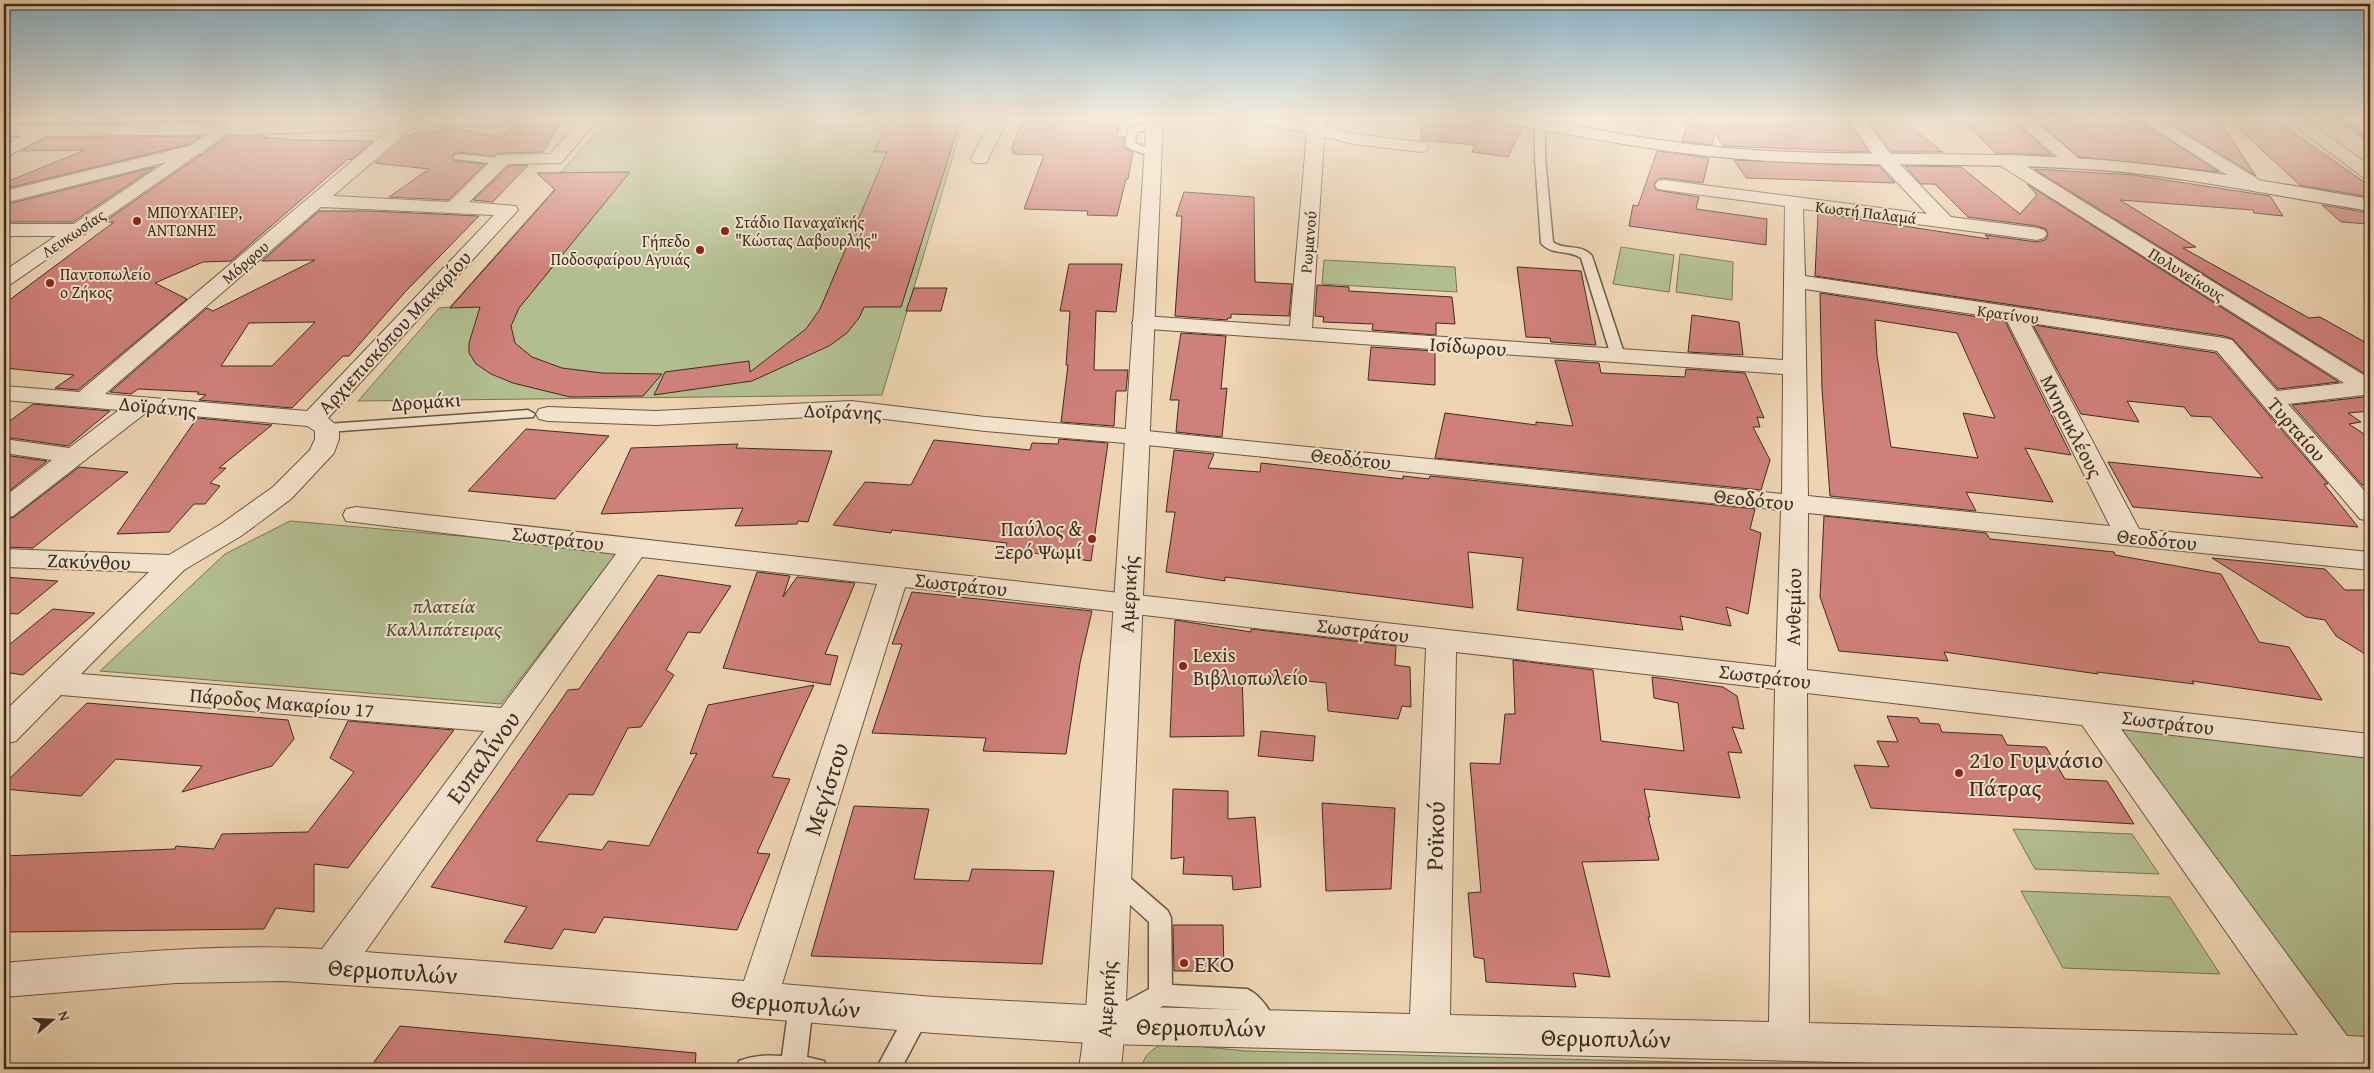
<svg xmlns="http://www.w3.org/2000/svg" width="2374" height="1073" viewBox="0 0 2374 1073" font-family="'Gentium Book Plus',serif">
<rect width="100%" height="100%" fill="#edd4b2"/>
<filter id="stains"><feTurbulence type="fractalNoise" baseFrequency=".004" numOctaves="4"/><feColorMatrix values="0 0 0 0 .2 0 0 0 0 .09 0 0 0 0 .02 0 0 0 .5 -.17"/></filter>
<radialGradient id="worn" r=".72"><stop offset=".6" stop-color="#630" stop-opacity="0"/><stop offset="1" stop-color="#630" stop-opacity=".3"/></radialGradient>
<g fill="#b2be90" stroke="#777658">
<polygon points="964,119 882,395 358,401 439,308 450,307 569,173 560,173 607,120"/>
<polygon points="1621,247 1674,255 1669,292 1613,284"/>
<polygon points="1680,254 1733,262 1732,300 1676,292"/>
<polygon points="1324,260 1455,267 1457,292 1322,284"/>
<polygon points="290,521 619,550 501,704 100,671 225,554"/>
<polygon points="2092,714 2370,746 2370,1056 2336,1055"/>
<polygon points="2013,829 2132,834 2159,874 2035,869"/>
<polygon points="2021,891 2170,897 2220,974 2063,968"/>
<path d="M1166,1043l80,8 704,18h-808c0,-13 12,-22 24,-26z"/>
</g>
<g fill="none" stroke-linecap="round" stroke-linejoin="round">
<polyline stroke="#748072" stroke-width="5.5" points="2338,119 2354,128 2370,142"/>
</g>
<g fill="#cf807a" stroke="#3c2d21" fill-rule="evenodd">
<polygon points="4,119 226,119 222,122 4,124"/>
<polygon points="1022,119 1121,122 1116,137 1125,137 1124,148 1133,152 1128,179 1126,179 1117,216 1087,215 1088,211 1024,209 1044,155 1013,154 1014,151 1011,150"/>
<polygon points="1423,119 1499,119 1503,125 1522,128 1508,157 1472,152 1475,145 1421,140"/>
<polygon points="1689,119 1701,119 1704,124 1796,124 1793,119 1846,119 1869,152 1723,146 1715,133 1712,145 1682,141"/>
<polygon points="1867,119 1901,119 1943,152 1891,152"/>
<polygon points="1962,119 2013,120 2052,155 1995,153"/>
<polygon points="2035,119 2137,119 2219,172 2079,157"/>
<polygon points="2163,119 2218,119 2256,176"/>
<polygon points="2228,119 2274,119 2370,186 2370,197 2300,185"/>
<polygon points="960,121 901,307 864,307 859,318 847,333 829,346 752,381 654,395 665,372 749,361 750,372 806,329 820,309 887,152 874,152 887,122"/>
<polygon points="560,122 543,152 497,153 494,156 458,152 452,155 454,161 485,164 448,200 389,197 429,169 375,163 403,139 423,130 435,132 441,129 457,128 501,138 518,123"/>
<polygon points="201,136 190,144 4,189 4,183 85,150 21,151 46,138"/>
<polygon points="228,136 266,136 262,138 287,138 284,140 373,141 351,160 348,159 231,261 203,262 155,283 187,299 78,390 55,388 74,375 4,368 4,304 114,222 104,222"/>
<polygon points="1657,151 1709,158 1703,183 1664,178 1658,179 1654,184 1656,190 1699,197 1696,209 1767,219 1766,245 1629,226 1633,205 1638,206"/>
<polygon points="1734,160 1879,166 1895,183 1746,178"/>
<polygon points="528,165 493,202 473,200 509,166"/>
<polygon points="1905,166 1961,167 2020,214 2037,195 2027,184 2339,382 2278,389 2233,339 2224,336 1815,276 1818,213 1989,239 1985,235 2037,242 2045,240 2048,235 2046,229 2037,226 1968,217 1935,184 1921,184"/>
<polygon points="155,167 73,222 4,222 4,205"/>
<polygon points="2034,169 2133,175 2270,196 2283,216 2254,213 2253,210 2120,200 2196,247 2183,248 2309,318 2320,317 2370,345 2370,377"/>
<polygon points="630,172 519,308 511,326 515,343 532,357 562,368 602,373 662,374 643,396 570,397 513,383 491,374 476,364 469,353 469,343 480,307 450,308 555,190 537,173"/>
<polygon points="1184,192 1254,197 1255,282 1292,284 1289,316 1231,314 1231,318 1228,318 1227,320 1175,316 1182,216 1176,216"/>
<polygon points="2322,205 2370,213 2370,224 2341,222"/>
<path d="M319,211h50l110,5 -74,76 -56,64h-6l-51,52 -93,-8 7,-5 -9,-1 2,-2 -61,-3 -7,5 -21,-2 97,-84 6,3 102,-51 -53,1zM315,322l-43,44h-51l28,-43z"/>
<polygon points="1069,264 1122,264 1116,312 1096,311 1094,370 1128,370 1126,391 1116,391 1114,426 1061,422 1068,365 1066,365 1070,311 1060,311"/>
<polygon points="1517,267 1581,271 1596,345 1551,342 1550,338 1526,337"/>
<polygon points="1317,285 1349,287 1349,291 1452,297 1455,324 1436,323 1436,335 1372,330 1373,324 1323,322 1324,317 1315,316"/>
<polygon points="914,288 947,288 941,311 906,311"/>
<path d="M1820,293l185,28 66,134 -46,-7 28,54 -87,-10 10,19 -146,-15 -8,-107zM1875,320l82,13 38,85 -32,-5 15,45 -87,-11 -14,-92z"/>
<polygon points="1692,315 1739,322 1743,355 1688,352"/>
<polygon points="2033,325 2216,353 2328,484 2324,484 2358,527 2133,507 2108,462 2263,478 2211,417 2191,416 2184,407 2127,401 2139,422 2081,414"/>
<polygon points="1181,333 1226,336 1221,389 1227,388 1222,437 1176,432 1179,400 1170,400"/>
<polygon points="1371,347 1435,351 1435,385 1368,380"/>
<polygon points="1555,360 1599,363 1601,373 1685,377 1686,369 1745,373 1764,418 1757,417 1760,427 1753,427 1770,460 1761,490 1435,458 1445,413 1536,425 1536,422 1573,426"/>
<polygon points="2364,397 2370,398 2370,411 2348,413 2361,422 2349,424 2370,438 2370,485 2362,485 2292,405"/>
<polygon points="33,404 110,411 68,446 4,437 4,425"/>
<polygon points="197,418 272,425 219,468 226,468 210,483 220,486 205,504 194,504 169,532 117,534"/>
<polygon points="526,429 609,436 555,499 468,491"/>
<polygon points="1059,439 1108,443 1091,561 1005,549 1007,543 892,530 891,533 833,525 865,482 911,485 934,440 1030,450 1032,443 1058,444"/>
<polygon points="738,444 736,448 832,451 808,522 798,521 797,524 735,526 743,508 601,514 631,448"/>
<polygon points="1174,450 1214,454 1208,468 1260,472 1261,463 1403,479 1403,476 1429,479 1430,476 1755,509 1750,529 1761,533 1748,614 1726,607 1731,626 1680,616 1683,630 1517,610 1523,558 1468,552 1473,608 1225,577 1225,581 1166,572 1175,512 1166,512"/>
<polygon points="4,455 47,461 4,495"/>
<polygon points="79,467 128,472 33,548 4,547 4,520 14,517"/>
<polygon points="1824,516 1986,533 1990,539 2114,552 2115,555 2221,574 2259,642 2289,647 2322,700 2192,681 2194,684 2097,672 2098,674 1944,652 1948,661 1839,651 1820,597"/>
<polygon points="2212,558 2325,569 2345,590 2370,590 2370,657 2336,636 2325,620 2306,617"/>
<polygon points="757,572 790,576 783,597 797,577 855,583 825,654 838,656 830,685 723,668"/>
<polygon points="658,575 731,586 700,633 688,632 666,670 674,675 641,727 628,728 593,795 569,794 536,841 602,850 608,841 649,846 697,753 690,754 708,705 814,685 772,777 790,779 757,853 770,854 737,930 604,917 595,933 564,929 552,949 504,942 527,907 431,887 568,690 579,689"/>
<polygon points="4,577 58,581 18,614 4,613"/>
<polygon points="912,592 1092,611 1080,663 1066,754 983,751 986,738 872,733 902,644 892,644"/>
<polygon points="53,609 95,613 23,675 4,672 4,649"/>
<polygon points="1175,620 1251,632 1251,629 1396,646 1395,665 1410,667 1411,707 1402,706 1398,719 1328,711 1326,683 1242,674 1244,736 1170,737"/>
<polygon points="1513,660 1593,670 1601,741 1684,751 1678,703 1654,698 1652,677 1723,687 1737,696 1744,729 1732,727 1742,753 1728,752 1740,798 1644,789 1650,817 1648,817 1659,860 1582,862 1610,977 1573,973 1576,987 1486,982 1484,959 1474,957 1468,893 1481,892 1470,763 1500,764 1505,714 1515,714"/>
<polygon points="87,703 288,720 294,739 272,766 182,792 202,766 116,759 81,796 4,789 4,784"/>
<polygon points="1887,716 1918,718 1920,723 1939,724 1942,732 2002,735 2007,745 2046,747 2065,779 2107,781 2134,824 1871,808 1854,765 1889,767 1877,741 1898,742"/>
<polygon points="348,721 454,730 348,868 314,864 314,912 276,908 264,929 4,932 4,856 175,849 176,846 214,849 222,834 308,832 354,772 330,758"/>
<polygon points="1261,731 1315,736 1313,761 1258,756"/>
<polygon points="1173,789 1228,791 1228,819 1255,817 1261,887 1233,890 1232,876 1183,874 1184,857 1171,859"/>
<polygon points="1322,803 1395,808 1391,889 1326,891"/>
<polygon points="854,806 929,809 914,879 969,881 972,869 1054,871 1042,964 811,956"/>
<polygon points="1173,925 1223,925 1224,971 1174,971"/>
<polygon points="400,1026 696,1053 695,1069 369,1069"/>
</g>
<g fill="none" stroke-linecap="round" stroke-linejoin="round">
<g stroke="#685745" stroke-width="3">
<g id="service">
<polygon points="1154,122 1159,125 1158,127 1137,132 1135,143 1157,152 1157,156 1149,156 1126,147 1125,145 1128,128"/>
<path d="M1540,122l5,3v33l8,84c12,9 28,1 39,14l33,100 -2,3h-10l-2,-3 -30,-98c-13,-9 -29,-2 -40,-15l-6,-85v-33z"/>
<polygon points="458,154 500,158 505,161 500,164 454,159 453,157"/>
<polygon points="528,410 535,414 533,417 327,432 320,428 327,424"/>
<path d="M1114,868l8,3 46,40 3,7 1,67 75,4c14,6 25,24 31,38l-4,8 -8,3 -8,-3 -17,-25 -78,-4 -43,22 -8,-3 -4,-8 4,-8 37,-20v-67l-43,-39 -3,-6 3,-6z"/>
<path d="M801,994l8,3 4,8 -6,52 17,4 3,8h-91l3,-8c15,-6 28,-6 43,-5l7,-51 4,-8z"/>
<polygon points="918,1003 926,1006 930,1014 901,1069 876,1069 910,1006"/>
</g>
</g>
<g stroke="#685745" stroke-width="2">
<g id="minor">
<path d="M380,119h134l-2,4 -6,1 -94,4 -79,68 116,6 48,-47 53,-1 31,-35h17l-37,44 -53,1 -39,38 47,4 2,4 -190,208 11,10v11l-5,14 -43,46 -50,37 -57,34 -103,104 420,34 115,-154 -270,-33 -3,-6 3,-6 10,-2 1420,160 5,-157 -644,-66 -152,-13 -134,-16 -195,10 -108,-4 -9,-2 -3,-5 3,-5 9,-2 108,4 195,-10 134,16 152,13 645,64 1,-120 -648,-46 -3,-5 3,-5 8,-2 147,10 17,-194 -53,-8 -6,-1 -2,-4h46l16,3 1,-3h16v7l29,8 66,8 6,1 3,4 -3,4 -6,1 -66,-8 -30,-7 -12,191 471,32 2,-154 -121,-16 -6,-1 -3,-4 3,-4 6,-1 263,34 -48,-51 -31,-44h17l26,36 60,62 86,11 7,2 3,4 -3,4 -7,2 -234,-31 2,67 419,62 8,2 45,51 67,-8 -346,-219 -3,-4 3,-4h12l360,223v17l-6,-1 -76,9 82,93v24l-10,-2 -143,-168 -187,-28 109,206 231,23v18l-562,-57 -1,157 563,64v24l-249,-29 226,307 23,1v32h-241l-1024,-25 -171,-11 -511,-43 -140,-9 -107,2 -172,14v-34c106,-9 212,-20 318,-14l162,-218 -423,-36 -45,46 -12,3v-32l145,-140 -145,-5v-18l165,6 52,-31 52,-37 37,-37 5,-11v-8l-8,-5 -160,-14 -134,104 -9,2v-21l48,-37 -48,-7v-14l65,9 50,-38 -115,-10v-14l75,6 311,-263 -130,5 -214,2 -42,22v-12l17,-10h-17v-10l256,-2zM321,207l173,8 -187,196 -202,-17zM1805,289l201,30 104,207 -302,-30zM642,557l235,27 -133,397 -379,-29zM905,587l521,61 -16,366 -305,-8 -171,-9 -152,-13zM1456,652l319,37 -6,333 -319,-7zM1807,693l275,32 216,310 -489,-12z"/>
<polygon points="992,119 1008,119 986,163 974,163 971,159"/>
<polygon points="2014,119 2032,119 2084,163 2081,167 2069,167"/>
<polygon points="2286,119 2305,119 2370,166 2370,179 2364,178"/>
<polygon points="197,144 203,145 206,149 203,153 4,203 4,191"/>
<polygon points="4,224 78,224 85,226 88,230 85,234 78,236 4,236"/>
</g>
</g>
<g stroke="#685745" stroke-width="2">
<g id="tertiary">
<polygon points="230,119 249,119 11,284 4,286 4,271"/>
<polygon points="1147,119 1163,119 1125,1025 1121,1069 1079,1069 1085,1025"/>
<polygon points="2139,119 2159,119 2258,179 2261,183 2258,187 2246,187"/>
</g>
</g>
<g stroke="#3c2d21" stroke-width="2">
<path id="secondary" d="M1501,119c44,0 82,8 126,16 42,7 84,12 126,15 101,6 203,2 304,7 105,5 209,24 313,42v12c-90,-14 -180,-34 -271,-41 -110,-8 -221,-3 -331,-9 -88,-5 -173,-22 -259,-37l-6,-1z"/>
</g>
<use href="#service" fill="#f3e3cd" fill-rule="evenodd"/>
<use href="#minor" fill="#f3e3cd" fill-rule="evenodd"/>
<use href="#tertiary" fill="#f3e3cd" fill-rule="evenodd"/>
<use href="#secondary" fill="#f3e3cd" fill-rule="evenodd"/>
</g>
<linearGradient id="sky" x2="0" y2="1"><stop stop-color="#89b6ce"/><stop offset="0.44" stop-color="#f7ecdc"/><stop offset="1" stop-color="#f7ecdc" stop-opacity="0"/></linearGradient>
<rect width="2374" height="269" fill="url(#sky)"/>
<g fill="#8f2418" stroke="#f3e3cd" stroke-width="2">
<circle cx="137" cy="221" r="5"/>
<circle cx="725" cy="231" r="5"/>
<circle cx="700" cy="250" r="5"/>
<circle cx="50" cy="283" r="5"/>
<circle cx="1092" cy="539" r="5"/>
<circle cx="1183" cy="666" r="5"/>
<circle cx="1959" cy="773" r="5"/>
<circle cx="1184" cy="963" r="5"/>
</g>
<g text-anchor="middle" dominant-baseline="central" stroke-width="4" stroke-linejoin="round" paint-order="stroke">
<g font-size="16" fill="#3c2d21" stroke="#f3e3cd" text-anchor="start">
<text x="147" y="212">ΜΠΟΥΧΑΓΙΕΡ,<tspan x="147" dy="18">ΑΝΤΩΝΗΣ</tspan></text>
<text x="735" y="222">Στάδιο Παναχαϊκής<tspan x="735" dy="18">"Κώστας Δαβουρλής"</tspan></text>
<text x="690" y="241" text-anchor="end">Γήπεδο<tspan x="690" dy="18">Ποδοσφαίρου Αγυιάς</tspan></text>
<text x="60" y="274">Παντοπωλείο<tspan x="60" dy="18">ο Ζήκος</tspan></text>
</g>
<g font-size="16" fill="#3c2d21" stroke="#f3e3cd">
<text transform="translate(1866 212) rotate(7)">Κωστή Παλαμά</text>
<text transform="translate(73 233) rotate(-34)">Λευκωσίας</text>
<text transform="translate(1308 242) rotate(-85)">Ρωμανού</text>
<text transform="translate(245 262) rotate(-41)">Μόρφου</text>
<text transform="translate(2187 274) rotate(32)">Πολυνείκους</text>
<text transform="translate(2008 314) rotate(8)">Κρατίνου</text>
</g>
<g font-size="20" fill="#3c2d21" stroke="#f3e3cd">
<text transform="translate(394 332) rotate(-47)">Αρχιεπισκόπου Μακαρίου</text>
<text transform="translate(1468 346) rotate(4)">Ισίδωρου</text>
<text transform="translate(426 401) rotate(-4)">Δρομάκι</text>
<text transform="translate(158 406) rotate(5)">Δοϊράνης</text>
<text transform="translate(843 411) rotate(2)">Δοϊράνης</text>
<text transform="translate(2072 426) rotate(63)">Μνησικλέους</text>
<text transform="translate(2297 429) rotate(49)">Τυρταίου</text>
<text transform="translate(1351 458) rotate(6)">Θεοδότου</text>
<text transform="translate(1754 499) rotate(6)">Θεοδότου</text>
<text transform="translate(558 538) rotate(7)">Σωστράτου</text>
<text transform="translate(2157 539) rotate(6)">Θεοδότου</text>
<text transform="translate(89 561) rotate(2)">Ζακύνθου</text>
<text transform="translate(961 584) rotate(6)">Σωστράτου</text>
<text transform="translate(1128 594) rotate(-87)">Αμερικής</text>
<text transform="translate(1793 607) rotate(-89)">Ανθεμίου</text>
<text transform="translate(1363 630) rotate(7)">Σωστράτου</text>
<text transform="translate(1765 676) rotate(7)">Σωστράτου</text>
<text transform="translate(282 702) rotate(5)">Πάροδος Μακαρίου 17</text>
<text transform="translate(2168 722) rotate(7)">Σωστράτου</text>
<text transform="translate(1106 999) rotate(-86)">Αμερικής</text>
</g>
<g font-size="20" fill="#3c2d21" stroke="#f3e3cd" text-anchor="end">
<text x="1082" y="528">Παύλος &amp;<tspan x="1082" dy="23">Ξερό Ψωμί</tspan></text>
<text x="1193" y="654" text-anchor="start">Lexis<tspan x="1193" dy="23">Βιβλιοπωλείο</tspan></text>
</g>
<g font-size="20" font-style="italic" fill="#544a37" stroke="#f3e3cd">
<text x="444" y="605">πλατεία<tspan x="444" dy="23">Καλλιπάτειρας</tspan></text>
</g>
<g font-size="24" fill="#3c2d21" stroke="#f3e3cd">
<text transform="translate(483 757) rotate(-54)">Ευπαλίνου</text>
<text transform="translate(826 789) rotate(-72)">Μεγίστου</text>
<text transform="translate(1435 836) rotate(-88)">Ροϊκού</text>
<text transform="translate(393 971) rotate(4)">Θερμοπυλών</text>
<text transform="translate(796 1004) rotate(5)">Θερμοπυλών</text>
<text transform="translate(1201 1027) rotate(1)">Θερμοπυλών</text>
<text transform="translate(1606 1038) rotate(1)">Θερμοπυλών</text>
</g>
<g font-size="24" fill="#3c2d21" stroke="#f3e3cd" text-anchor="start">
<text x="1969" y="759">21ο Γυμνάσιο<tspan x="1969" dy="28">Πάτρας</tspan></text>
<text x="1194" y="963">EKO</text>
</g>
</g>
<rect width="2374" height="1073" fill="none" stroke="#edd4b2" stroke-width="20"/>
<rect x="5" y="5" width="2364" height="1063" fill="none" stroke="#3c2d21" stroke-width="2.5"/>
<rect x="10" y="10" width="2354" height="1053" fill="none" stroke="#3c2d21"/>
<g transform="translate(52 1020) rotate(71)" stroke="#f3e3cd" stroke-width="4" paint-order="stroke">
<path d="M0-4L9 19L0 12L-9 19Z" fill="#3c2d21"/>
<text y="-8" font-size="14" font-weight="bold" text-anchor="middle" fill="#3c2d21">N</text>
</g>
<rect width="100%" height="100%" filter="url(#stains)"/>
<rect width="100%" height="100%" fill="url(#worn)"/>
</svg>
